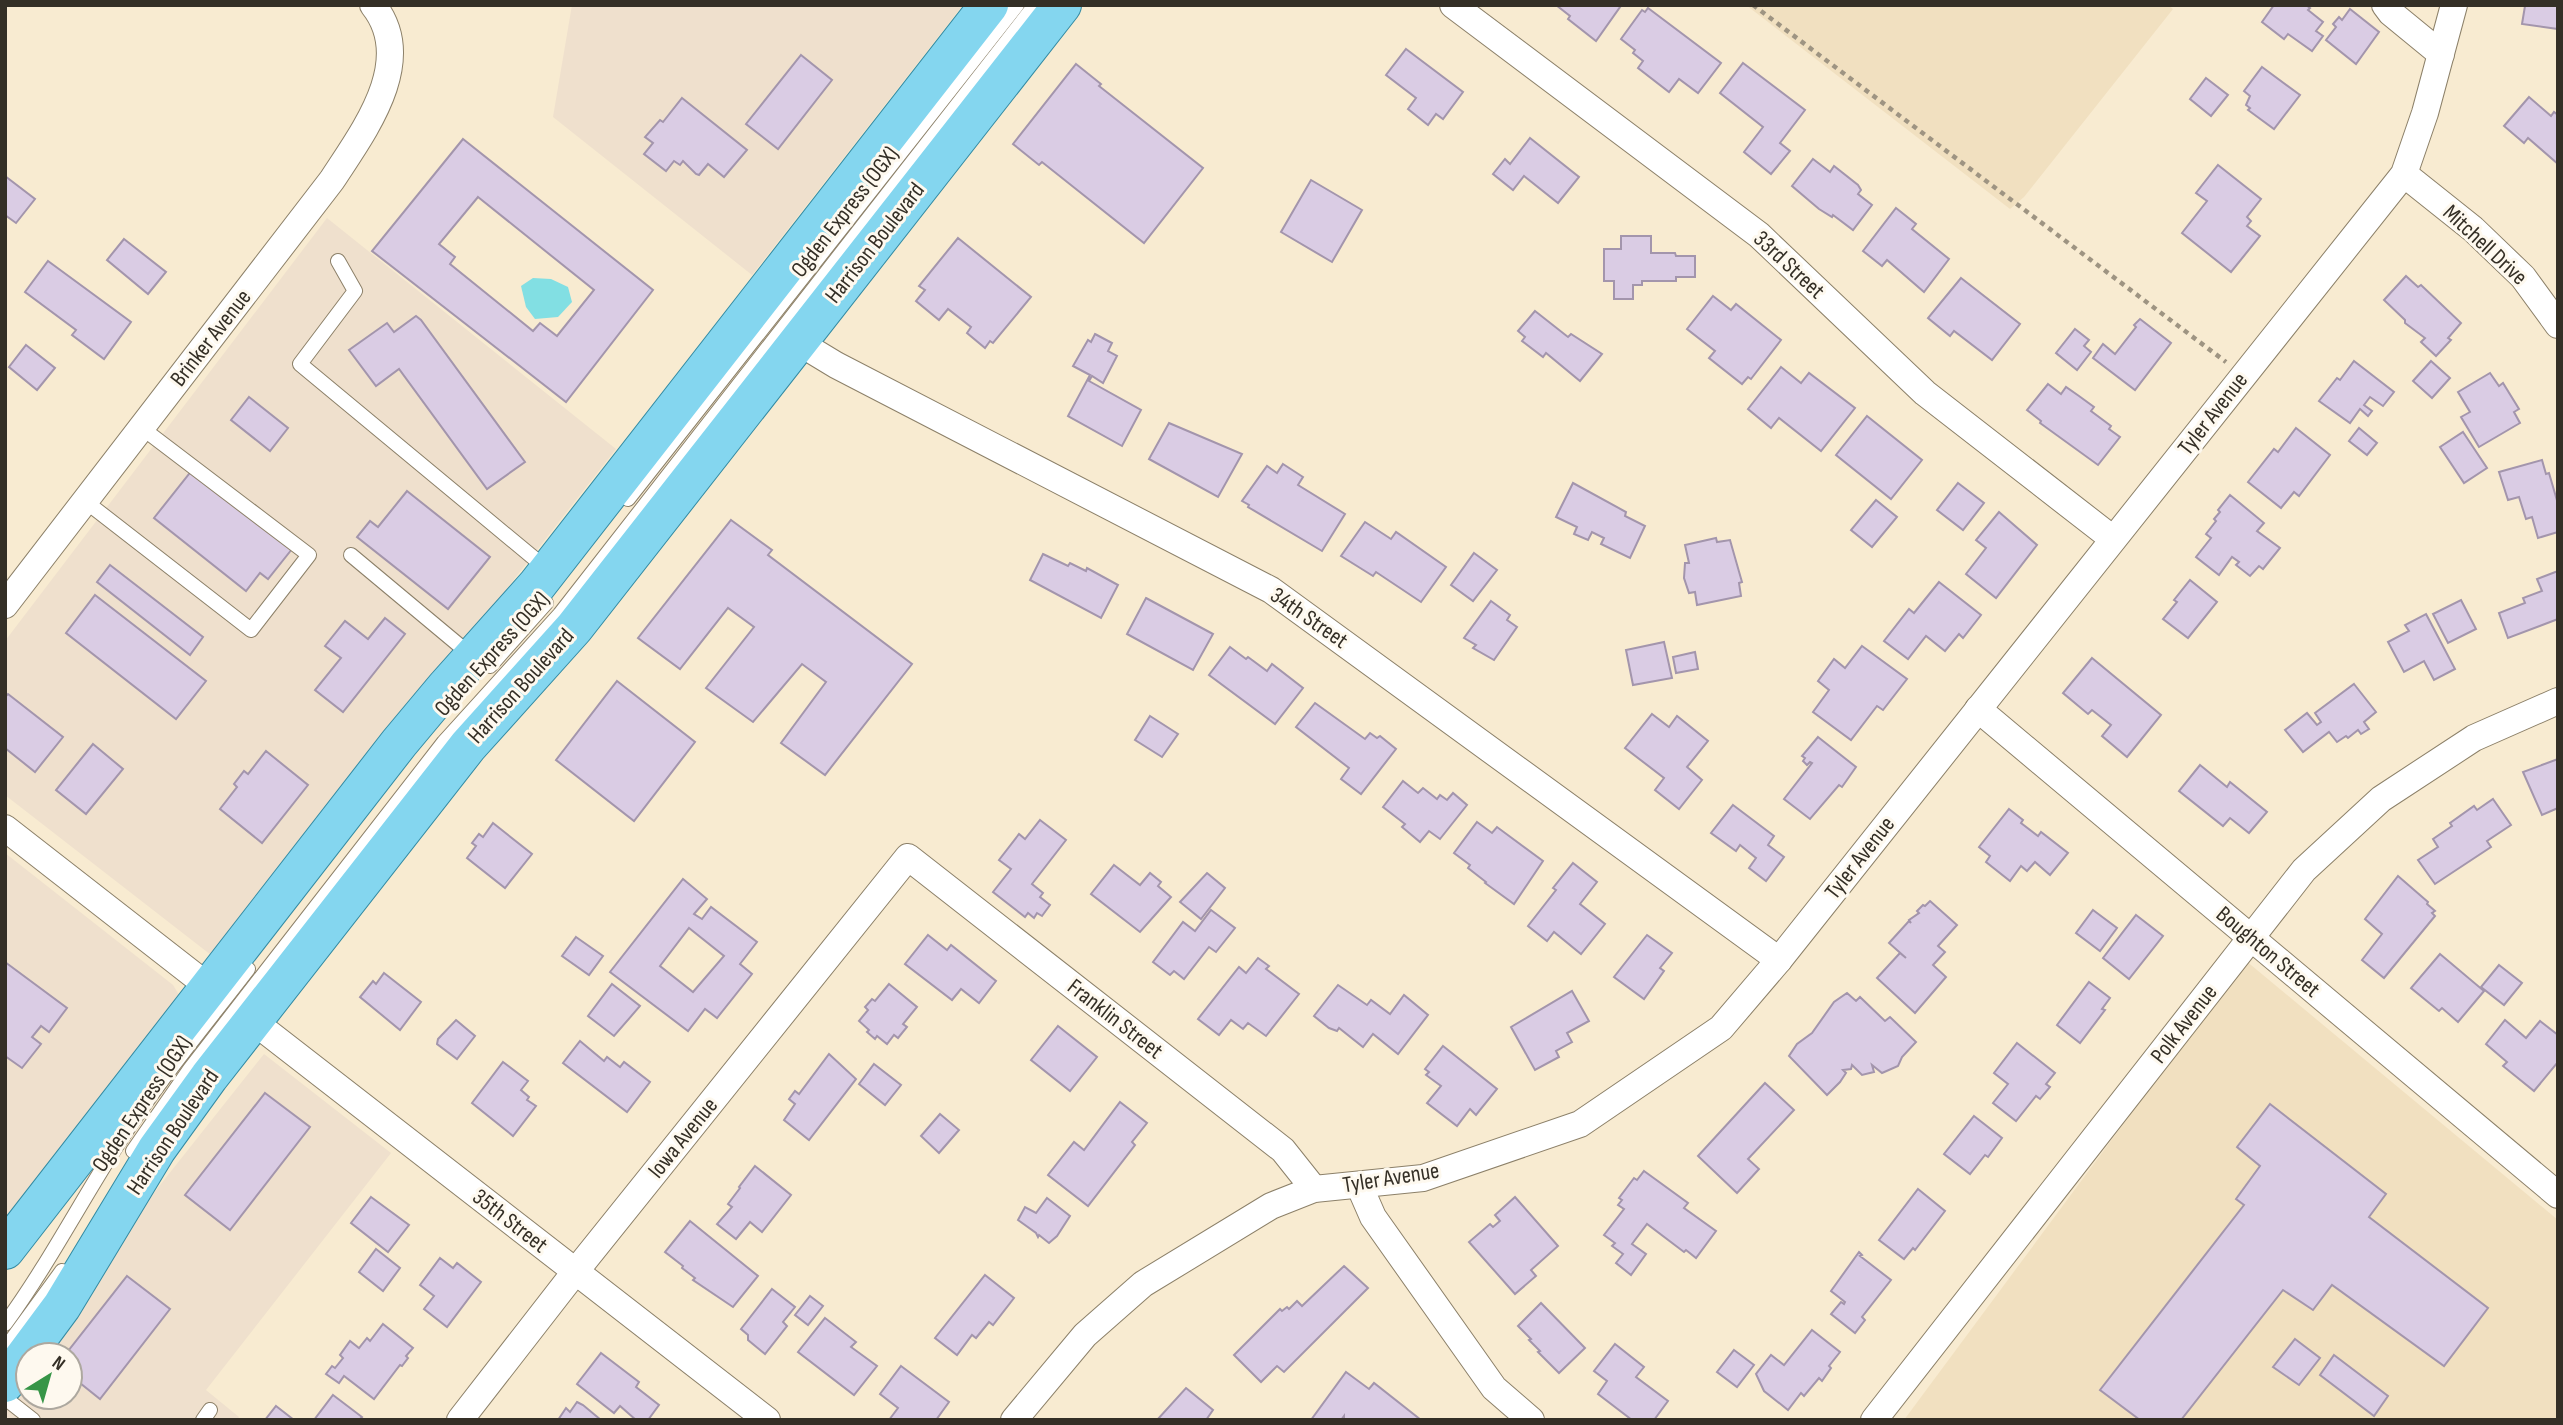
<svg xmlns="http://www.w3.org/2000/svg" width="2563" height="1425" viewBox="0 0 2563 1425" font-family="'Sofia Sans Condensed',sans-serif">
<rect width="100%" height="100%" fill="#f8ebd1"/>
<g fill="#efe0cd" fill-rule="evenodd">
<polygon points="572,5 963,5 752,275 553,117"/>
<polygon points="327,218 616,449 223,951 211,955 5,795 5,641"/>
<polygon points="5,853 173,985 179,995 180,1002 5,1228"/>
<path d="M264,1054l127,99 -185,237 33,27 -2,3h-232v-37l18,-25zM28,1355h42v42h-42z"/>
</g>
<g fill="#f1e0c0">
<polygon points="1746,5 2168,5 2173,9 2024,197 2010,209"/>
<polygon points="2245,960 2558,1220 2558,1420 1904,1420"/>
</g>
<polygon fill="#82dfe3" points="533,278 551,279 568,287 572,302 558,317 535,319 526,307 521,286"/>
<g fill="#dacce4" stroke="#a395ac" stroke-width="2" fill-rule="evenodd">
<polygon points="1556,5 1618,5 1620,7 1596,41 1568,19 1570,16"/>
<polygon points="2274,5 2306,5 2310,8 2308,10 2323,22 2316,31 2323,36 2312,51 2288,34 2284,39 2262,22"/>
<polygon points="2518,5 2558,5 2558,29 2522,24 2525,6"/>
<polygon points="1648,8 1721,63 1698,93 1679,79 1669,92 1638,68 1643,61 1633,53 1635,50 1621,39 1642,10 1645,12"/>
<polygon points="2350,9 2379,32 2356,64 2326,40 2336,27 2333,24 2339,17 2342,20"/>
<polygon points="1406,49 1463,92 1443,119 1436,114 1428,125 1408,109 1416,98 1386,75"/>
<polygon points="801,55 832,80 778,149 746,124"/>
<polygon points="1743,63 1805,110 1780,143 1790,151 1771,174 1744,152 1763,127 1720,93"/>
<polygon points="1076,64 1101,84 1099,86 1203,168 1144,243 1042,162 1039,165 1013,144"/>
<polygon points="2262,67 2300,95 2274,129 2248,110 2250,108 2246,105 2250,96 2244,91"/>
<polygon points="2206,78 2228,95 2211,116 2190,99"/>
<polygon points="2529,97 2551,116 2554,112 2558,115 2558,164 2528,138 2524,143 2504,126"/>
<polygon points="682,98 747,150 724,177 708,164 699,175 696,174 683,161 680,165 674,161 666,171 644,154 653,143 645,137 660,120 663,122"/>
<polygon points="1530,138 1579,177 1558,203 1524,176 1513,190 1493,174 1505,159 1510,164"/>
<path d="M463,139l190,151 -87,112 -194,-151zM478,197l116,93 -37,46 -17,-13 -7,8 -83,-67 5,-7 -16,-13z"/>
<polygon points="1813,159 1830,172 1834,166 1858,185 1861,190 1858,194 1872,205 1853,230 1833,215 1832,217 1819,209 1792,186"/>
<polygon points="2218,165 2261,199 2247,217 2251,221 2247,226 2260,236 2231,272 2182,233 2207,201 2196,193"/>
<polygon points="5,176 35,199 16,223 5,215"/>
<polygon points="1311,180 1362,210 1332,262 1281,232"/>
<polygon points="1896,208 1916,224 1912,229 1949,259 1924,292 1887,260 1882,266 1863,251"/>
<polygon points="1621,236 1651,236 1651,253 1675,253 1676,256 1695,256 1695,277 1676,277 1676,281 1642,281 1642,285 1633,285 1633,299 1614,299 1614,281 1604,281 1604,249 1621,249"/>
<polygon points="958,238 1031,297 993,343 990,341 985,348 967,333 971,327 948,309 939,320 916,301 925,290 919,286"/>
<polygon points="124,239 166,272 148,294 107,260"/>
<polygon points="48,261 131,322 104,359 72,335 76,330 25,292"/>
<polygon points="2406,276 2418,287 2421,285 2461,323 2448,338 2451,340 2436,356 2421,342 2425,338 2405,323 2405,320 2384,300"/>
<polygon points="1961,278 2020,324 1992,360 1954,331 1950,336 1928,318"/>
<polygon points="1713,296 1731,310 1736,304 1781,340 1751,379 1748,377 1742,384 1709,358 1715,351 1687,329"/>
<polygon points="1535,311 1568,337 1571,334 1602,354 1580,381 1546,353 1543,357 1522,341 1525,337 1518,331"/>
<polygon points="416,316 421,320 525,462 487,489 399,369 376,386 349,350 387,323 394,332"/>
<polygon points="2140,319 2171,343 2135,390 2093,358 2103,344 2115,354 2136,327 2134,325"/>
<polygon points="2075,329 2089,340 2084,346 2091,352 2077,370 2056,353"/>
<polygon points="1095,334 1112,343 1108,351 1117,356 1103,383 1092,376 1089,381 1141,410 1122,446 1068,416 1090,375 1073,366 1088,340 1091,342"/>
<polygon points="26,345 55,368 37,390 9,367"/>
<polygon points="2354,361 2394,392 2383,406 2370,397 2364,405 2372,411 2368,416 2360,409 2350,423 2319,401 2337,378 2340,380"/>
<polygon points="2431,361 2450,378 2432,398 2413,381"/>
<polygon points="1781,367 1801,383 1809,373 1855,408 1821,451 1779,418 1771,428 1748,409"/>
<polygon points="2490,373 2499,386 2503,383 2519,409 2514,412 2520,423 2479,447 2461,417 2470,412 2458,392"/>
<polygon points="2048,384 2061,394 2066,387 2079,396 2094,407 2091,411 2111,426 2109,429 2120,437 2098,465 2040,423 2041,421 2027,410"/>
<polygon points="249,397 288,428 270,451 231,420"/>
<polygon points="1867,416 1922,460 1891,499 1836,455"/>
<polygon points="1169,423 1242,454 1218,497 1149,459"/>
<polygon points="2296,428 2330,455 2299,496 2294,492 2281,508 2248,482 2274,449 2278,452"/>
<polygon points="2359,428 2377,443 2367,455 2349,441"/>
<polygon points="2463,432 2487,468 2464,483 2440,447"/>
<polygon points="2542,460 2546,474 2549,473 2558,504 2558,532 2538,538 2532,517 2526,519 2519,497 2508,500 2499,472"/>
<polygon points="1283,464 1303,477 1298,485 1345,514 1322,551 1248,507 1249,505 1242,501 1267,466 1277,473"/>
<polygon points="193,469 292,549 268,579 260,573 246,591 154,518"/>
<polygon points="1573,483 1626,512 1625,516 1645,526 1630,558 1601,544 1604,538 1592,532 1588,540 1574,534 1577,527 1556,517"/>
<polygon points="1958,483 1984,503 1963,530 1937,510"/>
<polygon points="407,491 490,557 448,609 357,537 370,521 378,527"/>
<polygon points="2230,495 2264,523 2257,531 2280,548 2263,569 2259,566 2250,576 2236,565 2239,562 2232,557 2219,575 2196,557 2211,538 2206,534 2216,521 2214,519 2220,512 2218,510"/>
<polygon points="1876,500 1897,517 1872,547 1851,530"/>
<polygon points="1999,512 2037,545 1996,598 1966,574 1986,548 1976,540"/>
<polygon points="731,520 772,550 768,555 912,664 825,775 781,743 826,682 802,664 753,722 706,688 754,627 728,608 680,669 638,638"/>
<polygon points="1365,522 1391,539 1396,532 1446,567 1421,602 1376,572 1373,576 1341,556"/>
<polygon points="1716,538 1717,542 1730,540 1742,582 1739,583 1741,596 1697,605 1695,592 1689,593 1684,578 1685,563 1689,563 1685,545"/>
<polygon points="1474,553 1497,570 1473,601 1451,585"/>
<polygon points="1043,554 1068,566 1070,563 1086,571 1087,568 1118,585 1101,618 1030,580"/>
<polygon points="110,565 203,637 190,655 97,582"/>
<polygon points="2558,571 2558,619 2508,638 2499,613 2525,603 2523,598 2542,591 2537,579"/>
<polygon points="2190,580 2217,602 2188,638 2163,619 2177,602 2174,600"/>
<polygon points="1939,582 1981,615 1963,638 1959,634 1945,651 1926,636 1908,659 1884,641 1909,609 1914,613"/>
<polygon points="95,595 206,681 176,719 66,633"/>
<polygon points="1146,598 1213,634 1193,670 1127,634"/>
<polygon points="2461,600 2476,629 2448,643 2433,614"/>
<polygon points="1491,601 1510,615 1507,620 1517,627 1494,660 1473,648 1476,645 1464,638"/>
<polygon points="2426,614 2455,669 2434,680 2424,661 2404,672 2388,642 2409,631 2405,625"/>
<polygon points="385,618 405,634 343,712 315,690 341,658 325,646 345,621 368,639"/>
<polygon points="1664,642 1672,678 1633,685 1626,650"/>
<polygon points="1862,646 1907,679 1883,710 1877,706 1851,740 1813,712 1829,690 1818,681 1834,659 1845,668"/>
<polygon points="1230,647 1246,659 1248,657 1267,671 1272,664 1303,688 1275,724 1209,675"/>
<polygon points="1695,652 1698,669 1676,673 1673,657"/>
<polygon points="2092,658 2161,715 2127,757 2102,736 2111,725 2092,710 2088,714 2063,693"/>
<polygon points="617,681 695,742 634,821 556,760"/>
<polygon points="2354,684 2376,712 2364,722 2369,729 2361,734 2358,730 2348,738 2346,736 2337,742 2329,732 2303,752 2285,730 2307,713 2317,725 2321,722 2315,713"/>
<polygon points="8,694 63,737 35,772 5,748 5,697"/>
<polygon points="1315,703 1365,739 1370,733 1377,738 1380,736 1396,749 1361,794 1341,779 1349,768 1296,727"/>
<polygon points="1652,714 1669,727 1677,716 1708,741 1687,767 1702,780 1679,809 1655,790 1664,778 1625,748"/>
<polygon points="1150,716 1178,734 1162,757 1135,740"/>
<polygon points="1818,737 1856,767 1842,787 1839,785 1810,819 1784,799 1812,763 1810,762 1807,765 1803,761 1805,758 1802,756"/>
<polygon points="93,744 123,769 86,814 56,790"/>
<polygon points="266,751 308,785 262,843 220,809 237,787 234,784 244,771 248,774"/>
<polygon points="2558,759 2558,808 2542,815 2523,772"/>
<polygon points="2200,765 2227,787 2230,782 2267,812 2249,833 2230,818 2223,826 2179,791"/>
<polygon points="1403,781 1418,793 1423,788 1437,799 1440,795 1447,800 1453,793 1467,805 1440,839 1429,831 1420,842 1402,827 1405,824 1383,807"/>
<polygon points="2493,799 2511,825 2487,841 2491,847 2435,884 2418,860 2438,847 2433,839 2452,826 2450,823 2474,806 2477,810"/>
<polygon points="1733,805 1774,836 1768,845 1784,857 1766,881 1749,868 1756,858 1740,845 1736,851 1711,833"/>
<polygon points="2009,809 2023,820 2021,823 2038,836 2041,832 2068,853 2050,875 2035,862 2027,871 2021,866 2010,881 1986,862 1990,856 1979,847"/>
<polygon points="1040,820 1066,840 1032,884 1043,893 1040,897 1050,905 1042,916 1037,913 1034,918 1028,913 1025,917 993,892 1011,869 999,860 1019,834 1025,839"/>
<polygon points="1477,822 1492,833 1497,827 1543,861 1514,904 1485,883 1486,882 1468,868 1470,865 1454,853"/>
<polygon points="493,823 532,854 505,888 467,858 476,846 472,843 479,834 483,837"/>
<polygon points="1573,863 1597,882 1580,904 1605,924 1581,954 1554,932 1547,941 1528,926 1556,890 1553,888"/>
<polygon points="1114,865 1140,885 1150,873 1161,882 1158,886 1171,897 1140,932 1091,894"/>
<polygon points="1207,873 1225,888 1201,919 1180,902"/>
<polygon points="2398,876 2428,902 2427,904 2435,911 2432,913 2435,916 2384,978 2362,960 2382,934 2365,919"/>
<path d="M683,879l24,20 -13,15 8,5 9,-12 46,35 -17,22 12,10 -35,44 -12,-9 -17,22 -78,-59zM689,928l35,28 -31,36 -33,-26z"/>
<polygon points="1930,901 1957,925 1938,946 1945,952 1933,965 1946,977 1915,1013 1877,978 1900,953 1906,958 1889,943 1909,921 1911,923 1909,920 1919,913 1917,911 1923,905 1925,906"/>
<polygon points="1211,910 1235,928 1216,952 1209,947 1184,979 1174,971 1170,975 1153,962 1183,922 1195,931"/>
<polygon points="2093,910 2117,928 2100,951 2076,933"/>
<polygon points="2136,915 2163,936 2129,979 2103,958"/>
<polygon points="928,935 947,950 951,945 996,981 979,1003 961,989 952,1000 905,964"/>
<polygon points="1647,935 1672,953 1660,968 1664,971 1644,999 1614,977"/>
<polygon points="576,937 603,956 589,975 562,956"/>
<polygon points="2440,954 2484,991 2458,1022 2442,1008 2439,1011 2411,988"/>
<polygon points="1258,958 1269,966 1266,969 1299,994 1266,1036 1248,1023 1243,1029 1231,1020 1219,1035 1198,1019 1239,967 1246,973"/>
<polygon points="5,962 67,1008 49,1032 41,1026 32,1037 41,1044 22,1068 5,1056"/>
<polygon points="2499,965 2522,983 2504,1005 2481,987"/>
<polygon points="384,973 421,1002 400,1030 360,997 373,981 376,984"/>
<polygon points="2089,982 2110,998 2102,1009 2105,1010 2080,1043 2057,1025"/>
<polygon points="612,984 640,1006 614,1036 588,1016"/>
<polygon points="889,984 917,1007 903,1024 907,1027 898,1038 894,1035 887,1044 877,1036 875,1039 867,1032 869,1030 859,1021 868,1010 865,1007 872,999 875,1001"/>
<polygon points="1338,985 1367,1005 1371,1000 1390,1014 1404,995 1428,1015 1398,1054 1373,1034 1363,1047 1339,1028 1337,1031 1329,1028 1314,1016"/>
<polygon points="1572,991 1589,1021 1567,1033 1572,1042 1556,1051 1559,1057 1535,1070 1511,1027"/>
<polygon points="1847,993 1856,1001 1860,997 1885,1021 1890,1017 1916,1042 1902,1057 1898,1066 1882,1073 1872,1065 1874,1072 1862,1075 1852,1065 1851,1069 1843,1070 1846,1073 1840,1082 1827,1095 1789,1056 1797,1044 1812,1033 1834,1002"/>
<polygon points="456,1020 475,1036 457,1059 437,1044 438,1039"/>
<polygon points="2505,1020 2526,1038 2540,1021 2558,1035 2558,1062 2534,1091 2503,1066 2507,1062 2486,1044"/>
<polygon points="1058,1026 1097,1057 1070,1091 1031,1060"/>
<polygon points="580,1041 604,1061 607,1057 620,1067 624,1062 650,1082 627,1112 563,1063"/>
<polygon points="2017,1043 2055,1073 2046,1084 2050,1087 2040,1099 2036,1096 2016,1121 1993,1103 2008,1084 1994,1073"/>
<polygon points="1443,1046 1497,1089 1476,1115 1470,1109 1457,1126 1427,1103 1441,1086 1426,1075 1429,1072 1425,1069"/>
<polygon points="829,1054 856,1079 809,1140 784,1120 795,1104 789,1099 795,1091 799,1094"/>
<polygon points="503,1062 528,1081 521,1090 529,1097 527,1100 536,1106 513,1136 472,1103"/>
<polygon points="874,1064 901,1085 885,1105 859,1084"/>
<polygon points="1765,1083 1794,1110 1748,1159 1759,1169 1737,1193 1698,1156"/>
<polygon points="265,1093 310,1127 230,1230 185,1195"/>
<polygon points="1120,1102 1147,1123 1132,1142 1135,1145 1088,1206 1048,1175 1074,1142 1084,1150"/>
<polygon points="2270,1104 2386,1194 2369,1217 2488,1308 2444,1366 2332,1285 2313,1310 2283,1290 2181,1420 2140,1420 2100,1390 2244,1205 2236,1199 2260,1166 2237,1147"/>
<polygon points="940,1114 959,1130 939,1153 921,1136"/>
<polygon points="1974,1116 2002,1138 1988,1157 1985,1155 1970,1174 1944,1154"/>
<polygon points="755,1166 791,1195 762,1232 750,1222 736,1239 717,1224 732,1207 728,1204 740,1188 739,1187"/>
<polygon points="1644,1171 1688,1203 1684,1208 1716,1231 1696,1258 1686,1250 1684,1252 1647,1224 1632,1244 1646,1254 1631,1275 1616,1263 1623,1254 1612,1246 1615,1243 1604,1235 1624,1209 1618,1205 1622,1200 1619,1198 1634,1178 1637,1180"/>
<polygon points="1918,1189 1945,1211 1915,1250 1913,1248 1904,1259 1879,1240"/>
<polygon points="371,1197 409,1225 388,1252 351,1223"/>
<polygon points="1515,1197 1558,1246 1531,1270 1536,1276 1515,1294 1469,1242 1490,1224 1493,1227 1500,1221 1495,1215"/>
<polygon points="1047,1198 1070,1216 1057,1236 1049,1243 1039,1235 1038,1237 1036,1233 1018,1220 1025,1207 1036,1213"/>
<polygon points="690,1221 758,1276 733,1307 693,1280 695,1278 682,1268 683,1266 665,1252"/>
<polygon points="376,1249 400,1268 383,1291 359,1272"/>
<polygon points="1859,1252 1862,1255 1860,1256 1891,1280 1862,1317 1865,1320 1855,1333 1831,1314 1841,1302 1844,1304 1845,1302 1831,1291"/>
<polygon points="440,1258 453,1268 457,1263 481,1282 447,1327 424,1309 434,1296 420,1285"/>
<polygon points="1344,1266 1368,1288 1284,1372 1277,1366 1261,1382 1234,1355 1280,1309 1282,1311 1287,1307 1289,1309 1297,1301 1302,1306"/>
<polygon points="985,1275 1014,1298 993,1325 989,1322 976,1338 972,1335 957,1355 935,1338"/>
<polygon points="127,1276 170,1309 100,1399 70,1375 70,1355 65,1355"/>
<polygon points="772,1289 795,1307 783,1322 787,1326 765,1354 748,1340 748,1335 741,1329"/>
<polygon points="810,1296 823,1306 808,1325 795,1315"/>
<polygon points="1541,1303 1585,1348 1559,1373 1538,1352 1540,1351 1529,1340 1531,1339 1518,1326"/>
<polygon points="825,1318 856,1342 851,1347 877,1366 854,1395 798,1352"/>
<polygon points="383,1324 413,1348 406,1356 408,1358 402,1366 400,1365 374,1399 344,1376 339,1383 326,1374 332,1366 335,1368 343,1358 340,1355 350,1341 359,1348 367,1338 370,1341"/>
<polygon points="1812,1330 1840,1352 1829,1366 1831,1368 1822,1381 1819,1378 1804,1396 1801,1393 1788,1410 1764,1391 1756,1374 1771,1355 1784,1365"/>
<polygon points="2295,1339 2320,1358 2299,1385 2273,1367"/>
<polygon points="1615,1344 1644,1367 1636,1377 1668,1401 1654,1420 1632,1420 1598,1394 1607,1381 1594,1371"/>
<polygon points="1734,1350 1754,1365 1737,1387 1717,1372"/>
<polygon points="601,1353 639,1382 636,1387 659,1405 648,1420 636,1420 620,1406 614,1413 577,1384"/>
<polygon points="2334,1355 2388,1396 2374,1416 2320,1375"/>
<polygon points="901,1366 949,1402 936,1420 889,1420 898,1408 880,1394"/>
<polygon points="1346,1372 1369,1389 1374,1383 1421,1420 1344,1420 1344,1416 1341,1420 1311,1420"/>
<polygon points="1186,1388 1213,1410 1206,1420 1157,1420"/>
<polygon points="333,1395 362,1417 359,1420 314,1420"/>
<polygon points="577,1402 583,1405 601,1420 558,1420 566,1408 570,1412"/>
<polygon points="276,1406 294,1420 265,1420"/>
</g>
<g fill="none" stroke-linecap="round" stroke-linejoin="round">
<g stroke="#8c8069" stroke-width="16">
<g id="lane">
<polyline points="338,261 355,291 300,364 547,569"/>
<polyline points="628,499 1017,5"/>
<polyline points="85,501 251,630 309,555 142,428"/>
<polyline points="351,555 472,656"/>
<polyline points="490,666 546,603"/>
<polyline points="133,1151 190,1069 444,742 560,614 1035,5"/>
<path d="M5,1324c43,-59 76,-123 116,-185 38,-59 84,-114 127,-170"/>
<polyline points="5,1349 62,1271"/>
<polyline points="5,1398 33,1420"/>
<polyline points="203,1420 210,1410"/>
</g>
</g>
<g stroke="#8c8069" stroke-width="28">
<g id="street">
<polyline points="1453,5 1759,235 1925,393 2113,539"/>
<polyline points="2385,5 2391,13 2441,54"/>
<polyline points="2404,174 2473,229 2523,277 2558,325"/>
<polyline points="798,342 836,365 1271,590 1779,960"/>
<path d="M5,605l327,-425c31,-48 86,-119 41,-175"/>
<polyline points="1978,709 2558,1195"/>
<polyline points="5,828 209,987"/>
<polyline points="253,1021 767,1420"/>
<polyline points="1359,1185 1373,1217 1494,1388 1531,1420"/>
<polyline points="460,1420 575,1272 908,857 1283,1150 1314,1189"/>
<polyline points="1014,1420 1085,1335 1143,1284 1271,1206 1314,1189 1423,1178 1580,1124 1721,1028 1779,960 2404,174 2425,113 2454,5"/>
<polyline points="1874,1420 2304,870 2381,799 2474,738 2558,701"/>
</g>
</g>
<g stroke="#338aa2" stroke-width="40">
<g id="primary">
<polyline points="5,1250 399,743 445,688 537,585 989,5"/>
<polyline points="5,1383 62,1306 157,1149 209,1077 468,746 574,628 1062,5"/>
</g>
</g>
<polyline stroke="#9e9482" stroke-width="4.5" stroke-dasharray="5 5" stroke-linecap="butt" points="1753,5 2226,362"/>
<use href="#lane" stroke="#fff" stroke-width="14"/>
<use href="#street" stroke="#fff" stroke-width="26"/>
<use href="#primary" stroke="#84d6ef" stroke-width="38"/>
</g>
<g text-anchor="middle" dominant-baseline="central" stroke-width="6" stroke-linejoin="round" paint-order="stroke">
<g font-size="23" fill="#342f26" stroke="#fef9ef">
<text transform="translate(845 212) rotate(-52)">Ogden Express (OGX)</text>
<text transform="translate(875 243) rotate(-52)">Harrison Boulevard</text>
<text transform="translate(2485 245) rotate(43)">Mitchell Drive</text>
<text transform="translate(1789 265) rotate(43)">33rd Street</text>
<text transform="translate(211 338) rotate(-52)">Brinker Avenue</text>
<text transform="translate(2213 414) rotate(-52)">Tyler Avenue</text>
<text transform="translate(1309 618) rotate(35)">34th Street</text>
<text transform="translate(492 654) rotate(-48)">Ogden Express (OGX)</text>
<text transform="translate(521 686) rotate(-48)">Harrison Boulevard</text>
<text transform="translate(1860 858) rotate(-52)">Tyler Avenue</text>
<text transform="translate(2268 952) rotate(40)">Boughton Street</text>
<text transform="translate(1115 1019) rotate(38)">Franklin Street</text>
<text transform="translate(2184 1024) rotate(-52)">Polk Avenue</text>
<text transform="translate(142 1104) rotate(-56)">Ogden Express (OGX)</text>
<text transform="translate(173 1132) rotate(-56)">Harrison Boulevard</text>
<text transform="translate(683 1138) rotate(-51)">Iowa Avenue</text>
<text transform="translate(1391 1178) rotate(-9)">Tyler Avenue</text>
<text transform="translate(510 1221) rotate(38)">35th Street</text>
</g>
</g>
<rect width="2563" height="1425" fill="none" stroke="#342f26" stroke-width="14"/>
<g transform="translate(49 1376) rotate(37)"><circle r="33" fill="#fef9ef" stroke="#ada89f" stroke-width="2"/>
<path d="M0-5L12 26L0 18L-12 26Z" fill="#379547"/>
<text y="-10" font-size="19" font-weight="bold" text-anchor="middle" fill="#342f26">N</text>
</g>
</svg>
